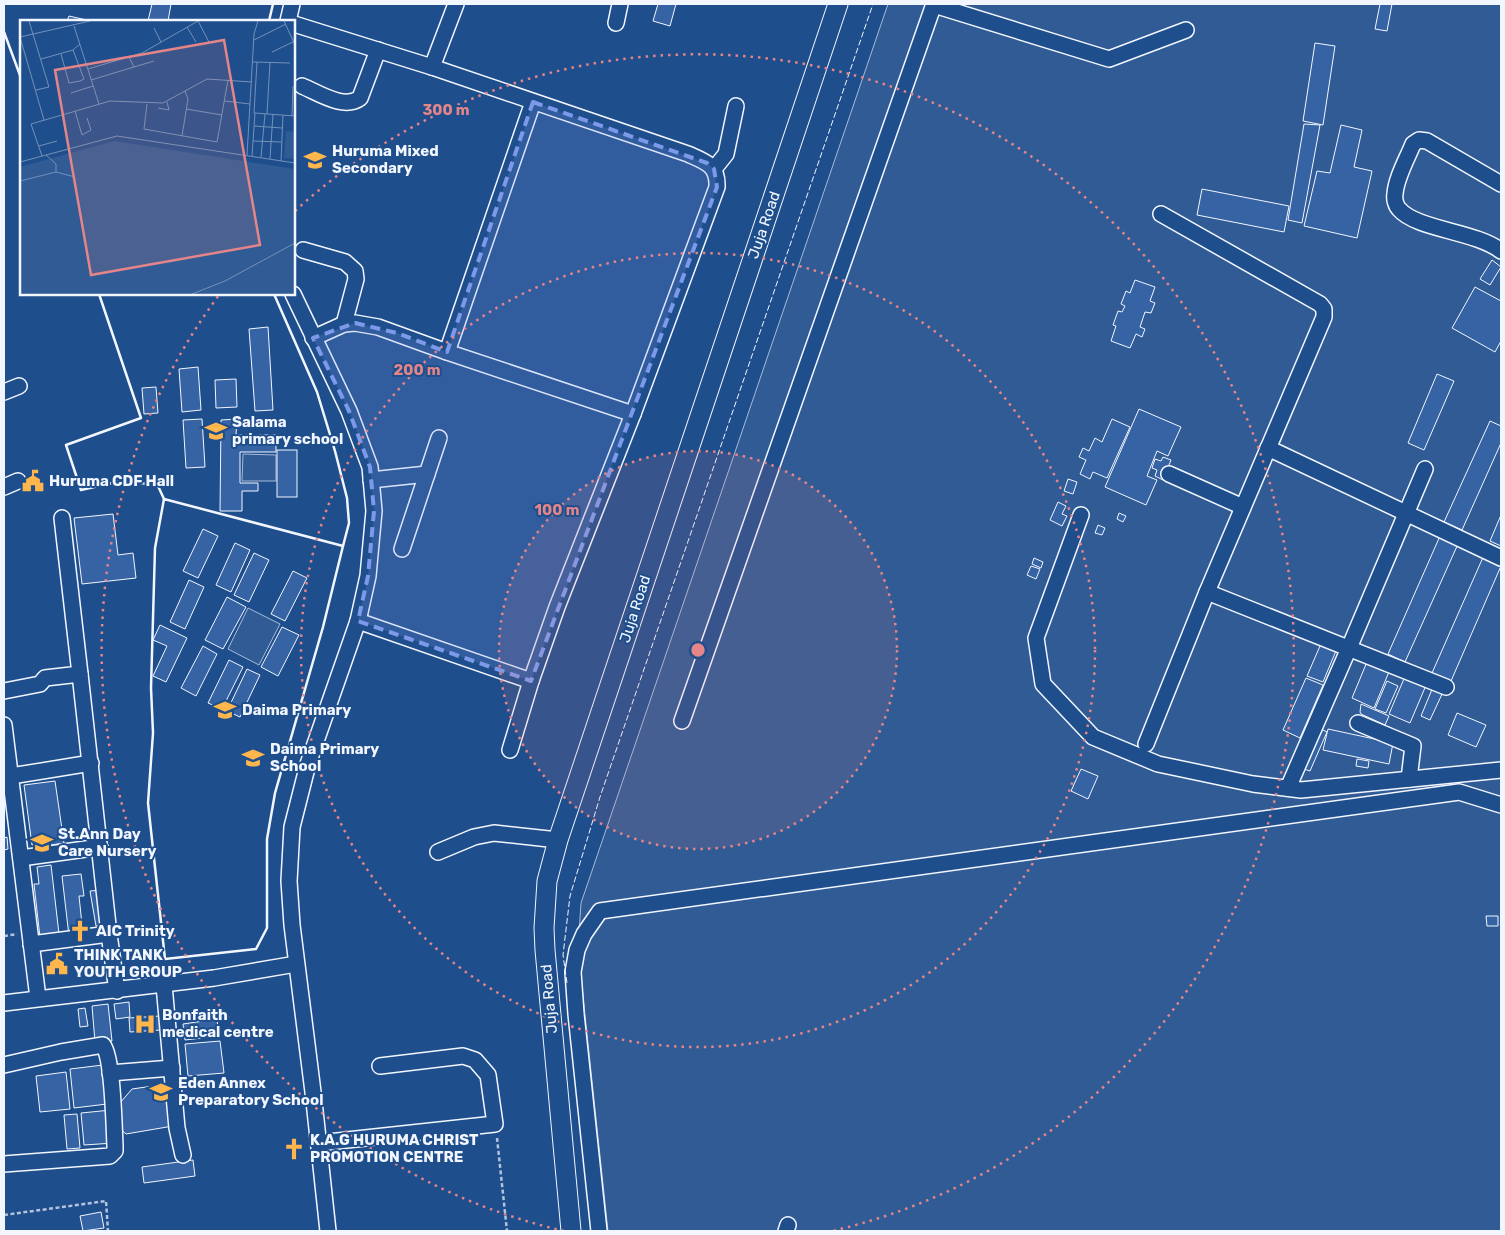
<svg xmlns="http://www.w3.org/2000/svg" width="1505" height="1235" viewBox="0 0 1505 1235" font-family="Rubik,sans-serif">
<rect width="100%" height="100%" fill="#1f4e8c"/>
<g fill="#305b95" stroke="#a8bbd7">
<polygon points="888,4 1501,4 1501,1231 608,1231 578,949 581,903"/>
<polygon points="243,454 276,455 276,481 242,481"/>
<polygon points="248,608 280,624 259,665 228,649"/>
</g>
<g fill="#3563a3" stroke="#f2f6ff">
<polygon points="152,4 171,4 168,21 148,21"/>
<polygon points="658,4 676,4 670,26 653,21"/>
<polygon points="1380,4 1392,4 1387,31 1375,29"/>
<polygon points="69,16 91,21 67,21"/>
<polygon points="1315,43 1335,46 1323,125 1303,121"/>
<polygon points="1304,124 1320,125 1302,223 1288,220"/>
<polygon points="1341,125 1362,130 1354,167 1372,171 1357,238 1304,226 1317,171 1330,173"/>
<polygon points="1202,189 1289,206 1284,232 1197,215"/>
<polygon points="1492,260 1501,267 1490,285 1480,279"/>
<polygon points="1135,280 1155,287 1150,301 1155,303 1151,313 1145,312 1140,327 1145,329 1142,337 1136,334 1130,348 1111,341 1116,326 1113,325 1118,311 1122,312 1125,306 1121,304 1126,291 1130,293"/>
<polygon points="1475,287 1501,301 1501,341 1495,352 1452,328"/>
<polygon points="268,327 273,410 255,411 249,329"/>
<polygon points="198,367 201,410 182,412 179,369"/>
<polygon points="1437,374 1454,381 1424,450 1408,443"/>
<polygon points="236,379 237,407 216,408 215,380"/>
<polygon points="156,387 158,413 144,414 142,388"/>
<polygon points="1139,409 1181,427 1168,456 1157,451 1147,476 1157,480 1146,505 1105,487"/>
<polygon points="202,419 205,467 186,468 183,420"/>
<polygon points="237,419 236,435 276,435 276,452 240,452 240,483 258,483 258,491 242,491 242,511 220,511 221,420"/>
<polygon points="1112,419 1130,427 1107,478 1093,472 1090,479 1080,474 1086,460 1079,457 1083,448 1089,451 1095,438 1102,442"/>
<polygon points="1490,421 1501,426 1501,443 1462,530 1444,522"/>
<rect x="277" y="450" width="20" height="47"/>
<polygon points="1163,457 1171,460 1163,480 1155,476 1157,470 1152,468 1155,459 1161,461"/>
<polygon points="1068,479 1077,482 1073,494 1064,491"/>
<polygon points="1058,502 1066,506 1062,514 1067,516 1062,526 1050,520"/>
<polygon points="1119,513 1126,516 1123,522 1117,519"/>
<polygon points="113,514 118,555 133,553 136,578 82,584 74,518"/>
<polygon points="1501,515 1501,546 1490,541"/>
<polygon points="1098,525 1105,528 1102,535 1095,533"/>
<polygon points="203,529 218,536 198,578 183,571"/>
<polygon points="1440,536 1458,544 1405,662 1388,654"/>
<polygon points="235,543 250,550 231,592 216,585"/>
<polygon points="254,553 269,560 249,602 234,595"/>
<polygon points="1484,555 1501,562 1501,566 1451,681 1432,673"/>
<polygon points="1034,558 1043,562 1041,568 1032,564"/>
<polygon points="1031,566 1040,569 1036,579 1027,575"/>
<polygon points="293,571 307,578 285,621 271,614"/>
<polygon points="189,580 204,587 185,629 170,622"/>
<polygon points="227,597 246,607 223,649 205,640"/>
<polygon points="160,625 187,638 166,682 153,676 167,646 153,640"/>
<polygon points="282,627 299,635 278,676 261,667"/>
<polygon points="1323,639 1338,646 1323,682 1307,676"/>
<polygon points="203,646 217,654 196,696 181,688"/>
<polygon points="1369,657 1391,667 1374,708 1352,698"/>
<polygon points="229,660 243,667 222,709 208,703"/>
<polygon points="247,669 260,675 240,717 227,711"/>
<polygon points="1406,674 1427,683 1410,723 1389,714"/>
<polygon points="1306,678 1323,685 1300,738 1283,730"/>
<polygon points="1387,681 1398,686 1386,713 1375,709"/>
<polygon points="1433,687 1443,692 1430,720 1421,716"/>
<polygon points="1361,704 1389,716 1385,725 1361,714 1360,712"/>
<polygon points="1457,713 1486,725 1476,747 1448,735"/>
<polygon points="1321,729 1327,732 1310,771 1304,769"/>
<polygon points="1328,729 1393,743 1389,764 1323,750"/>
<polygon points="1357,759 1369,761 1368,768 1356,766"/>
<polygon points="1081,769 1098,776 1088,799 1071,791"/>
<polygon points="55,781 64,843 40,847 40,843 32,845 24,785"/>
<polygon points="7,837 8,849 4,850 4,838"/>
<polygon points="51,865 59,934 40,937 34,884 39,884 37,867"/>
<polygon points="81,874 84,896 79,896 83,934 69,936 62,876"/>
<polygon points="102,890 107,924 96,926 90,891"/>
<polygon points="1486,916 1498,916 1498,926 1487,926"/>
<polygon points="129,1002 130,1017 116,1019 114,1004"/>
<polygon points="108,1004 112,1041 95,1042 92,1006"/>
<polygon points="85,1008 88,1026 80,1027 78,1009"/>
<polygon points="160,1016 161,1030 130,1032 129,1018"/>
<polygon points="217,1019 219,1036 185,1040 183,1024"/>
<polygon points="220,1041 224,1073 188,1076 185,1044"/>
<polygon points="103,1065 107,1104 74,1108 70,1069"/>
<polygon points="66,1072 70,1109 40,1112 36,1076"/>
<polygon points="167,1084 173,1126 126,1134 116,1125 119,1104 132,1089"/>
<polygon points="111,1110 114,1143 84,1145 81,1113"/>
<polygon points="77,1114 80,1148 67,1149 64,1115"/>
<polygon points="193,1160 195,1176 144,1183 142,1167"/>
<polygon points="101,1212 104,1228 83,1231 80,1216"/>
</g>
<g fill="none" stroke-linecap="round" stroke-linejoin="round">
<g stroke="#f2f6ff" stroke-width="18">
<g id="minor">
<polyline points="934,5 1109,59 1186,30"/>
<polyline points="288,21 292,4"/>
<polyline points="616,23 620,4"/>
<path d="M294,24l138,43 256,87c18,8 30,11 29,33l-84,227 -76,193 -26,74 -173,-60"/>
<polyline points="432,67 456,4"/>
<path d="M302,86c17,7 42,24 58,12l18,-48"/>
<polyline points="714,169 726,154 736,106"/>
<path d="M1501,184l-74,-43 -8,-1 -6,4c-6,15 -17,34 -18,50 -1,5 1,12 4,15 18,21 77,22 102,42"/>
<polyline points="303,250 345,262 355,271 356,279 344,324"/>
<polyline points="293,294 349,411 370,467 374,511 368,576 358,621 308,764 292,827 289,881 292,925 313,1092 328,1231"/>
<polyline points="313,338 344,324 355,323 378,327 447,352 633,414"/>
<polyline points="447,352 533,102"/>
<polyline points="4,392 19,386"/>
<polyline points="1268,448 1501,558"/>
<polyline points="427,474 439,438"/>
<polyline points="1169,474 1243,507"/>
<polyline points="371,480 427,474 402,549"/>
<polyline points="4,487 18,481"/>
<polyline points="1081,515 1036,638 1043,684 1093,737 1158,764 1253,784 1301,790 1501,770"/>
<polyline points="1207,592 1446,687"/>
<polyline points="80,674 109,934 117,991"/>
<polyline points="4,691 40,684 45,678 80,674 62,518"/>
<polyline points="682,721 934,4"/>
<polyline points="1358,723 1413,746 1409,779"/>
<polyline points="4,725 38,998"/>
<polyline points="1146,744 1207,592 1324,317 1324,309 1320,304 1161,214"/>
<polyline points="510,750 531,681"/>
<polyline points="11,776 91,763"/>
<polyline points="1288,788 1349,648 1425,469"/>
<polyline points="438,852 474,837 494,833 558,840"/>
<polyline points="21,858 100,847"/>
<polyline points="31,944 109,934"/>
<polyline points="164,985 177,1128 183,1155"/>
<polyline points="4,1003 214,978 296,964"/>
<path d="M4,1065l57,-13 42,-7c10,13 11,82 12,101v5l-5,5 -106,8"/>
<polyline points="110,1073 172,1068"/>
<polyline points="319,1143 495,1124 488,1075 475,1060 463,1056 380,1066"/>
<polyline points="599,1231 576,1014 573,972 577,950 584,934 600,911 1459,792 1501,805"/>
<polyline points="786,1231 788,1225"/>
</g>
</g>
<g stroke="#f2f6ff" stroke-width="21">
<polyline id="major" points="571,1231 545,950 544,928 547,881 558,840 838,4"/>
</g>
<g stroke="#b3c4dc" stroke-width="2.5" stroke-dasharray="4 2.5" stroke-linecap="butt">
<polyline points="4,936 17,934"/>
<polyline points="497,1138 507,1231"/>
<polyline points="4,1215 106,1201 108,1231"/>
</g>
<use href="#minor" stroke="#1f4e8c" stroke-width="15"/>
<use href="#major" stroke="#1f4e8c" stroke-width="19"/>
<polyline stroke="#f2f6ff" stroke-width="1" stroke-dasharray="6 2.5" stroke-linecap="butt" points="567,983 563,955 570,896 600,797 873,4"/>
<g stroke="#f2f6ff" stroke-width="2.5">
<polyline points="269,21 273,4"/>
<polyline points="4,32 21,78"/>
<polyline points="99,294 141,418 66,445 81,490 125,480 158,486 164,499"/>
<polyline points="274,294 317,392 335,451 347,498 349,523 343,546"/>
<polygon points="164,499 343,546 323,627 275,793 267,839 267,928 256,949 165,959 148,803 153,733 151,688 155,548"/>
</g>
</g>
<path fill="#7d9aea" fill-opacity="0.2" stroke="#7d9aea" stroke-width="4" stroke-dasharray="10 6" stroke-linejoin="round" d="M533,102l174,61 7,6 3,18 -186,494 -173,-60 10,-45 6,-65 -4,-44 -21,-56 -36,-73 42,-15 42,10 50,19z"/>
<circle cx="698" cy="650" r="199" fill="#e38589" fill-opacity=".12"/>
<g fill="none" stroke="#e38589" stroke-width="2.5" stroke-dasharray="2.5 5">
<circle cx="698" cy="650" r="199"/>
<circle cx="698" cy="650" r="397"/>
<path d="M564 1231A596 596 0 0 1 219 295M295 211A596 596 0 1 1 832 1231"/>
</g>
<defs>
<g id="school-bare" transform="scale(1.725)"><path d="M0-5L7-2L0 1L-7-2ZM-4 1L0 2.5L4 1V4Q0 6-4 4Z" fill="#ffb74d" stroke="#1f4e8c" stroke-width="2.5" paint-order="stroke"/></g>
<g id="civic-bare" transform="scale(1.725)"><path d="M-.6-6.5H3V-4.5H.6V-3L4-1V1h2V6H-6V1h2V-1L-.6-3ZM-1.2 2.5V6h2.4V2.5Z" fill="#ffb74d" stroke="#1f4e8c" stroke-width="2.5" paint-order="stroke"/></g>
<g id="church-bare" transform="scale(1.725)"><path d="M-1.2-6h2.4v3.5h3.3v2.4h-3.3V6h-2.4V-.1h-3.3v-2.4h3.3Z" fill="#ffb74d" stroke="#1f4e8c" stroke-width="2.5" paint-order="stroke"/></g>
<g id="hospital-bare" transform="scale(1.725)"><path d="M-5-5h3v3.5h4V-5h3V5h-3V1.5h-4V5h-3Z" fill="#ffb74d" stroke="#1f4e8c" stroke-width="2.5" paint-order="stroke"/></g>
</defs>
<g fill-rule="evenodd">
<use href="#school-bare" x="315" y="160"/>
<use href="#school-bare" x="216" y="431"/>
<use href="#civic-bare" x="33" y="481"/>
<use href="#school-bare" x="225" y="710"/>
<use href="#school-bare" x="253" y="758"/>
<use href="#school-bare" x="42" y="843"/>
<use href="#church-bare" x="80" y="931"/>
<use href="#civic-bare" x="57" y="964"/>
<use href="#hospital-bare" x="145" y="1024"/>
<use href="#school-bare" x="161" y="1092"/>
<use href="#church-bare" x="294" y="1149"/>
</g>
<g text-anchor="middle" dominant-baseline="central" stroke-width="4" stroke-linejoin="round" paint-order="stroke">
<g font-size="15" font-weight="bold" fill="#f2f6ff" stroke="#1f4e8c" text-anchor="start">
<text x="332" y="151">Huruma Mixed<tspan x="332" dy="17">Secondary</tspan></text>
<text x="232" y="422">Salama<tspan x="232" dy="17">primary school</tspan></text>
<text x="49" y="481">Huruma CDF Hall</text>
<text x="242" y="710">Daima Primary</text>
<text x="270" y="749">Daima Primary<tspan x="270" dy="17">School</tspan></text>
<text x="58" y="834">St.Ann Day<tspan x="58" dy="17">Care Nursery</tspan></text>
<text x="96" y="931">AIC Trinity</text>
<text x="74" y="955">THINK TANK<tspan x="74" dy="17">YOUTH GROUP</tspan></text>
<text x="162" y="1015">Bonfaith<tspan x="162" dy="17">medical centre</tspan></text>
<text x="178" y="1083">Eden Annex<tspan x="178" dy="17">Preparatory School</tspan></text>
<text x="310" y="1140">K.A.G HURUMA CHRIST<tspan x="310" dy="17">PROMOTION CENTRE</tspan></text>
</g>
<g font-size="15" fill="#f2f6ff" stroke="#1f4e8c">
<text transform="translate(764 225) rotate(-71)">Juja Road</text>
<text transform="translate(635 609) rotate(-72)">Juja Road</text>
<text transform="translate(549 999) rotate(-95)">Juja Road</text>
</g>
</g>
<g transform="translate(20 20)">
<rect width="275" height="275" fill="#1f4e8c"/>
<path d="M266,111l9,1v27l-11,-1zM94,121l181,28v125h-275v-127z" fill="#305b95"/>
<path fill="none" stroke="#7391ba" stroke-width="1" d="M9,1l20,66 -13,3M178,1l11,21M264,1l11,24M54,6l25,78M167,7l9,15M134,8l7,14M0,17l24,83M0,17l70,-16M234,20l32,-16M252,32l21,-10M41,34l8,29 11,-2 4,-2 -11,-29M109,37l5,10 20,-6M21,39l32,-9 7,-6M233,42l37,1M68,49l54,-16 56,-32M71,60l43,-13M51,73l22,-7M205,81l25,3M127,84l-3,25 73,13 11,-62M138,88l11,2 -2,-8M166,89l36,6M55,91l7,24 9,-5 -4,-12M234,93l3,-51M234,93l41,3M247,94l3,-52M272,96l1,-30M234,106l28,2M162,116l6,-37 -3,-8M233,121l28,1M19,126l18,-5M227,135l7,-121 4,-13M22,136l-11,-32 79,-23 53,2 44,-24 45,3M232,136l3,-43M241,137l4,-43M250,139l3,-45M261,141l2,-46M0,142l97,-26 178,27M36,152l19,5M0,161l36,-9v-8l-10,-9M172,274l33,-13 70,-38"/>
<path fill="#e38589" fill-opacity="0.15" stroke="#e38589" stroke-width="2.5" d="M204,20l36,205 -169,30 -36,-205z"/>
<rect width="275" height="275" fill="none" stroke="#f2f6ff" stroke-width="2.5"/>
</g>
<circle cx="698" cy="650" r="8" fill="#e38589" stroke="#1f4e8c" stroke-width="2.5"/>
<g font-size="15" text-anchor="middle" font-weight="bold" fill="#e38589" stroke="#1f4e8c" stroke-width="4" stroke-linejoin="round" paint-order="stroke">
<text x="446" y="115">300 m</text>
<text x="417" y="375">200 m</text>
<text x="557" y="515">100 m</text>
</g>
<rect width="1505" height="1235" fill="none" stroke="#f2f6ff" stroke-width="10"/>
</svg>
